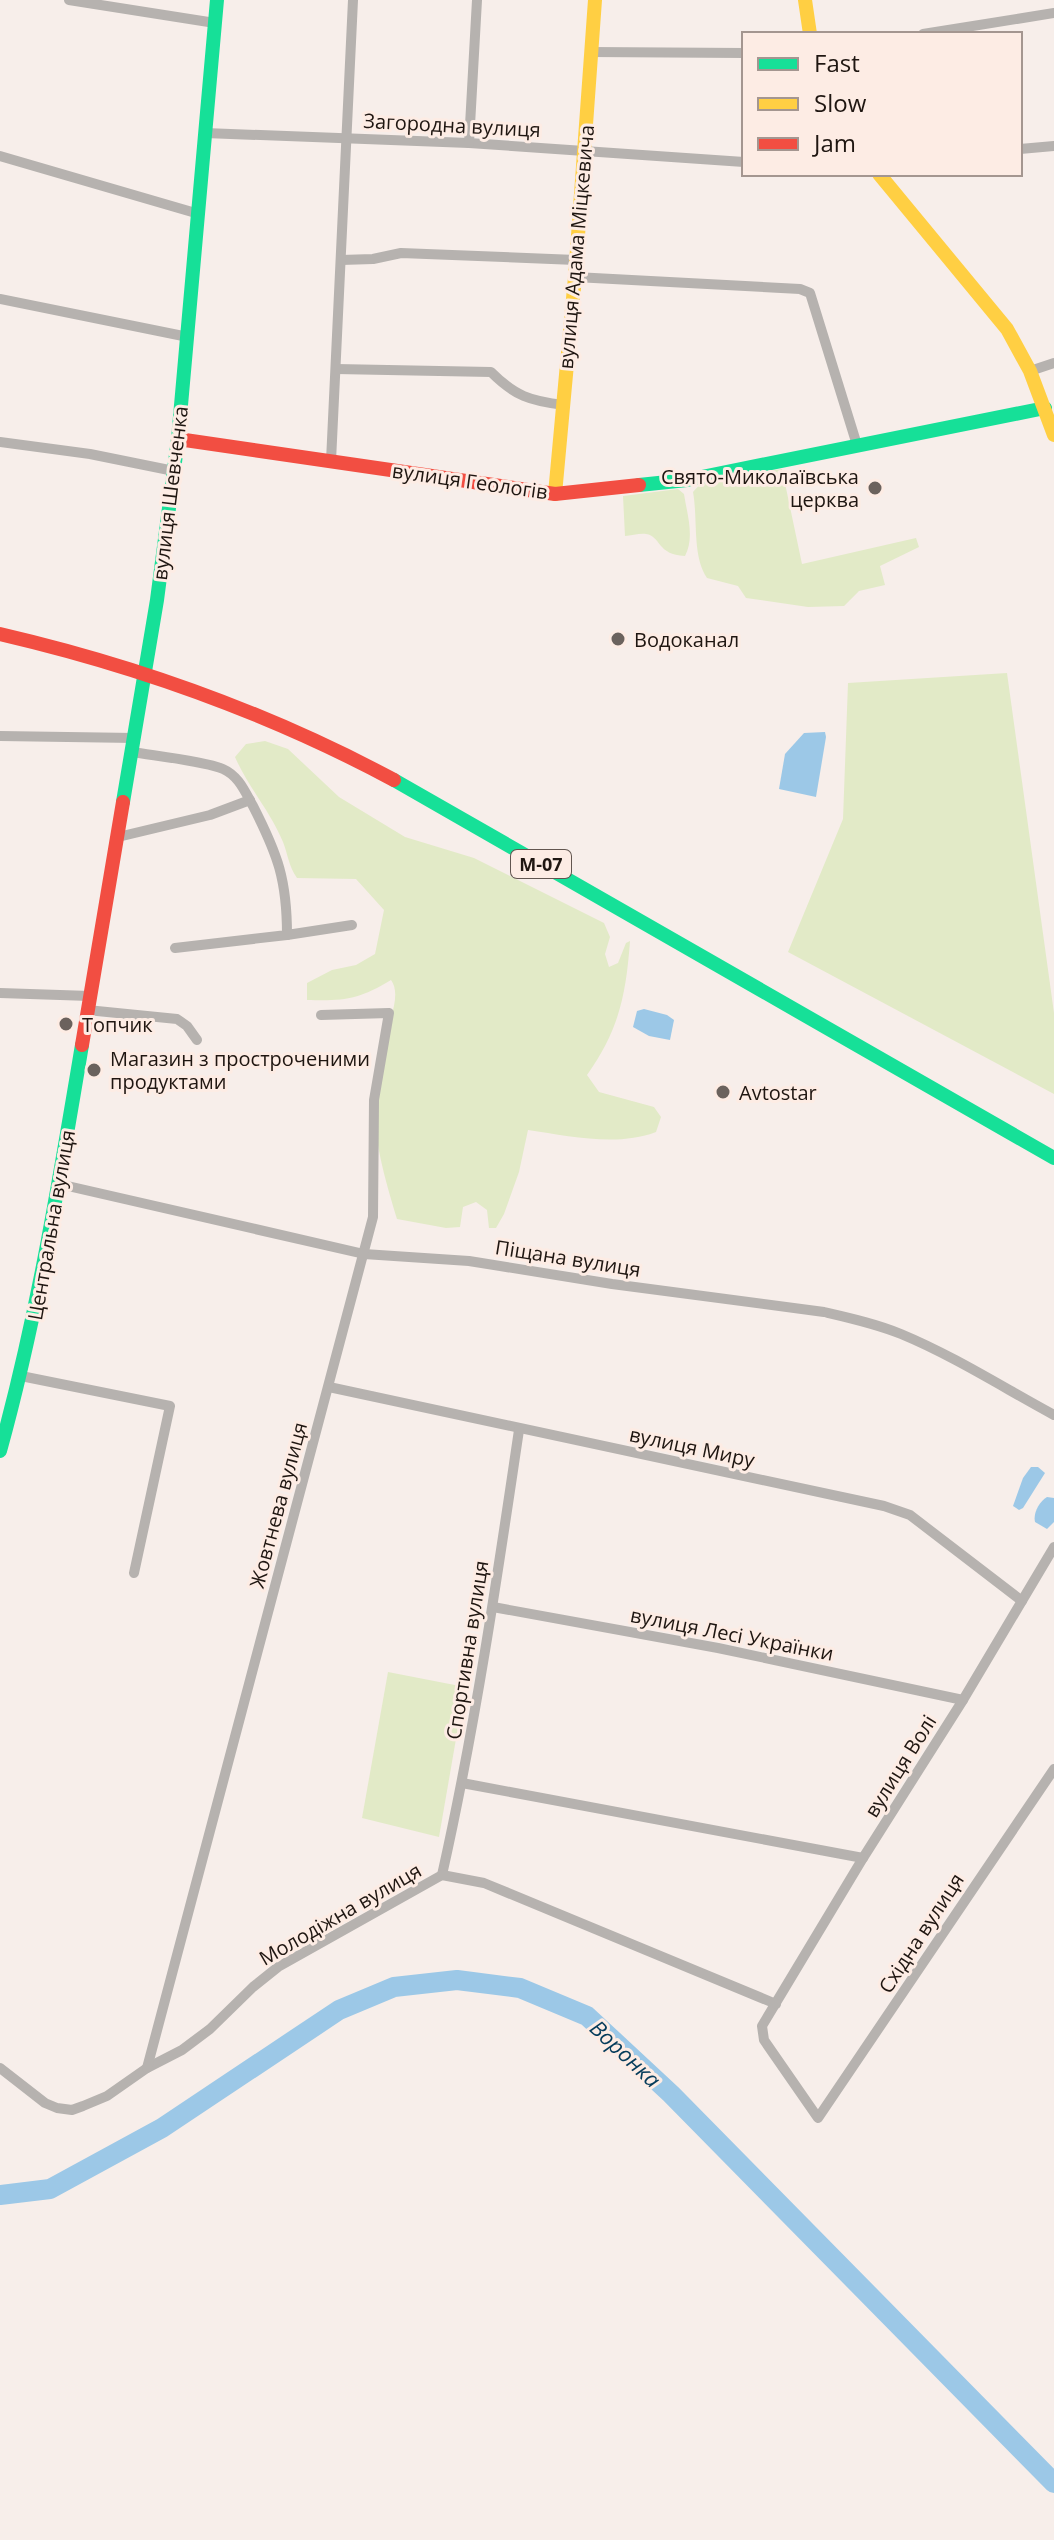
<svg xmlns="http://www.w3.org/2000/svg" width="1054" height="2540" viewBox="0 0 1054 2540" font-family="'Open Sans',sans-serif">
<rect width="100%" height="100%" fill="#f7eeea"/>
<g fill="#e2eac7">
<path d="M782,469l20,95 114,-26 3,9 -39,19 5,19 -26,6 -15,15 -36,1 -62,-9 -8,-12 -31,-8c-15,-22 -9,-59 -14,-86l9,-10z"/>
<path d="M678,489l6,5c3,20 11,43 1,62 -28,-1 -24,-20 -39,-22 -6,-1 -15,2 -21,2l-2,-40z"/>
<polygon points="1007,673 1054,1013 1054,1094 788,952 843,819 848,683"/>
<path d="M265,741l23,8 51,48 66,40 69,21 130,65 6,14 -5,17 4,13 9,-4 8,-20 4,-2c-4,54 -11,89 -43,134l12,17 55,15 7,10 -5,15c-39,15 -87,4 -128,-2l-9,42 -15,42 -8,14h-7l-2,-18 -11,-8 -13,5 -3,20 -14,1 -49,-9c-10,-34 -23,-75 -22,-111 0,-20 6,-42 8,-62 3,-19 20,-50 8,-66 -33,20 -47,21 -84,20v-17l25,-13 24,-5 19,-11 9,-44 -28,-31 -59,-1c-8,-11 -9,-23 -14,-36 -12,-30 -35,-55 -48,-85l11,-13z"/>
<polygon points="388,1672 465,1687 439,1837 362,1818"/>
</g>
<g fill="#9cc8e7">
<polygon points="825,732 826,737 816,797 779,789 785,754 804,733"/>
<polygon points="644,1009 667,1015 674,1020 670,1040 649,1036 633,1027 637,1011"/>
<polygon points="1031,1467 1038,1467 1045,1473 1023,1508 1019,1510 1013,1506 1023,1478"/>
<path d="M1047,1497l7,1v24l-7,7 -12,-7c-2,-9 4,-20 12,-25z"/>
</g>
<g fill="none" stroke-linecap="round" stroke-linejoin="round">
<polyline stroke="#9cc8e7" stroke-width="20" points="0,2195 50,2189 162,2128 339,2010 394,1987 457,1980 520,1988 587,2016 671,2094 1054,2483"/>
<g stroke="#b6b2af" stroke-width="10">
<polyline points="69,0 215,23"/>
<polyline points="923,34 1054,13"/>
<polyline points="591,52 744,53"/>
<polyline points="205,133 469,143 744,162"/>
<polyline points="469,143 477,0"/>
<polyline points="1020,149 1054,146"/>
<polyline points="0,156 199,214"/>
<polyline points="341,260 373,259 401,253 576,260"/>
<polyline points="575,277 800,289 810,293 857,445"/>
<polyline points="0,299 188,337"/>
<path d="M336,369l155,3c24,24 39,29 73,33"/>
<polyline points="1030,371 1054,363"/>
<polyline points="0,442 90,454 174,471"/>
<polyline points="331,461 353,0"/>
<polyline points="0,736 135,738"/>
<path d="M132,752c24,4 72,9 91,17 16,7 22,23 30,37 25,49 34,74 34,129l-112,13"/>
<polyline points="118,837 210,815 250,800"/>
<polyline points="287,935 352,925"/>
<polyline points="0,993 90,996"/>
<polyline points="87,1010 177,1019 187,1026 197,1040"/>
<path d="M59,1184l305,70 105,7 143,23 212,28c26,6 53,12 77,22 53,22 103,54 153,81"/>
<polyline points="21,1376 170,1406 134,1573"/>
<polyline points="329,1387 884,1506 910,1515 1022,1601"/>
<polyline points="1054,1547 963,1700 863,1858 762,2026 764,2040 818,2118 1054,1769"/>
<polyline points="493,1607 718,1648 963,1700"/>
<polyline points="462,1783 863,1858"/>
<path d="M442,1875c33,-147 55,-296 77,-445"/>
<polyline points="0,2068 45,2103 57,2108 72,2110 83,2106 107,2096 147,2068 182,2050 210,2029 253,1987 278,1967 442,1875 484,1883 776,2004"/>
<polyline points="147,2068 373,1217 374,1100 389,1013 321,1015"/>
</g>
<g stroke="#16e098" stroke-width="14">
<polyline points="639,485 687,480 1045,408"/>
<polyline points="394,780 1054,1158"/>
<polyline points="123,802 157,600 178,439 217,0"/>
<path d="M0,1451c37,-134 59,-269 82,-406"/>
</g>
<g stroke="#ffcf43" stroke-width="14">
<polyline points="805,0 810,34"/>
<polyline points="879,174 1007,329 1030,371 1054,435"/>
<polyline points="555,494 575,277 595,0"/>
</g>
<g stroke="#f24e42" stroke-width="14">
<polyline points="178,439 555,494 639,485"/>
<path d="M0,634c138,32 269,79 394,146"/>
<polyline points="82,1045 123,802"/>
</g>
</g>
<g fill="#6b625d" stroke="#fdece4" stroke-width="3">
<circle cx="875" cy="488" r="8"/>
<circle cx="618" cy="639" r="8"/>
<circle cx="66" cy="1024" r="8"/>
<circle cx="94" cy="1070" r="8"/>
<circle cx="723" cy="1092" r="8"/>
</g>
<g text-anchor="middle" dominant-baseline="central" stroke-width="6" stroke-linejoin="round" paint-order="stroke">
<rect fill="#fdece4" stroke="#625650" stroke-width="2" x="511" y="850" width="60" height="28" rx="6"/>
<g font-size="18" font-weight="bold" fill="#1f1611">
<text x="541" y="864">М-07</text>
</g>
<g font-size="20" fill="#1f1611" stroke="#fdece4">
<text transform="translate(452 125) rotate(3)">Загородна вулиця</text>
<text transform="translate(576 247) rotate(-85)">вулиця Адама Міцкевича</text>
<text transform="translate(470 481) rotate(8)">вулиця Геологів</text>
<text transform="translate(170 493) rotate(-83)">вулиця Шевченка</text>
<text transform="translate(51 1225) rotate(-80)">Центральна вулиця</text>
<text transform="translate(568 1258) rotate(9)">Піщана вулиця</text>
<text transform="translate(692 1447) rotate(12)">вулиця Миру</text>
<text transform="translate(278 1505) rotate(-75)">Жовтнева вулиця</text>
<text transform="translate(732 1634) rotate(11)">вулиця Лесі Українки</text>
<text transform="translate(467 1650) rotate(-81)">Спортивна вулиця</text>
<text transform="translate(900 1766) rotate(-58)">вулиця Волі</text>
<text transform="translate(340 1914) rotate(-30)">Молодіжна вулиця</text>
<text transform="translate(921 1933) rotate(-57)">Східна вулиця</text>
</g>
<g font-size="20" fill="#1f1611" stroke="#fdece4" text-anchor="start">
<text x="859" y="476" text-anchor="end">Свято-Миколаївська<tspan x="859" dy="23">церква</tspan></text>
<text x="634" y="639">Водоканал</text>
<text x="82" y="1024">Топчик</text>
<text x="110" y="1058">Магазин з простроченими<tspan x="110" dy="23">продуктами</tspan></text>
<text x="739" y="1092">Avtostar</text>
</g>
<g font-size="22" font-style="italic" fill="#053c5b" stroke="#fdece4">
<text transform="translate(626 2053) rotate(43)">Воронка</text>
</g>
</g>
<rect x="742" y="32" width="280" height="144" fill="#fdece4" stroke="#a49690" stroke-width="2"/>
<rect x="758" y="58" width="40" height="12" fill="#16e098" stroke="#a49690" stroke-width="2"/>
<text x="814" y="72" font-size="24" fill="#1f1611">Fast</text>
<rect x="758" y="98" width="40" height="12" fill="#ffcf43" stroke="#a49690" stroke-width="2"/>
<text x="814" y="112" font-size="24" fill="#1f1611">Slow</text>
<rect x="758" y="138" width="40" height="12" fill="#f24e42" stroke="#a49690" stroke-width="2"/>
<text x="814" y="152" font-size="24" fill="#1f1611">Jam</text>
</svg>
